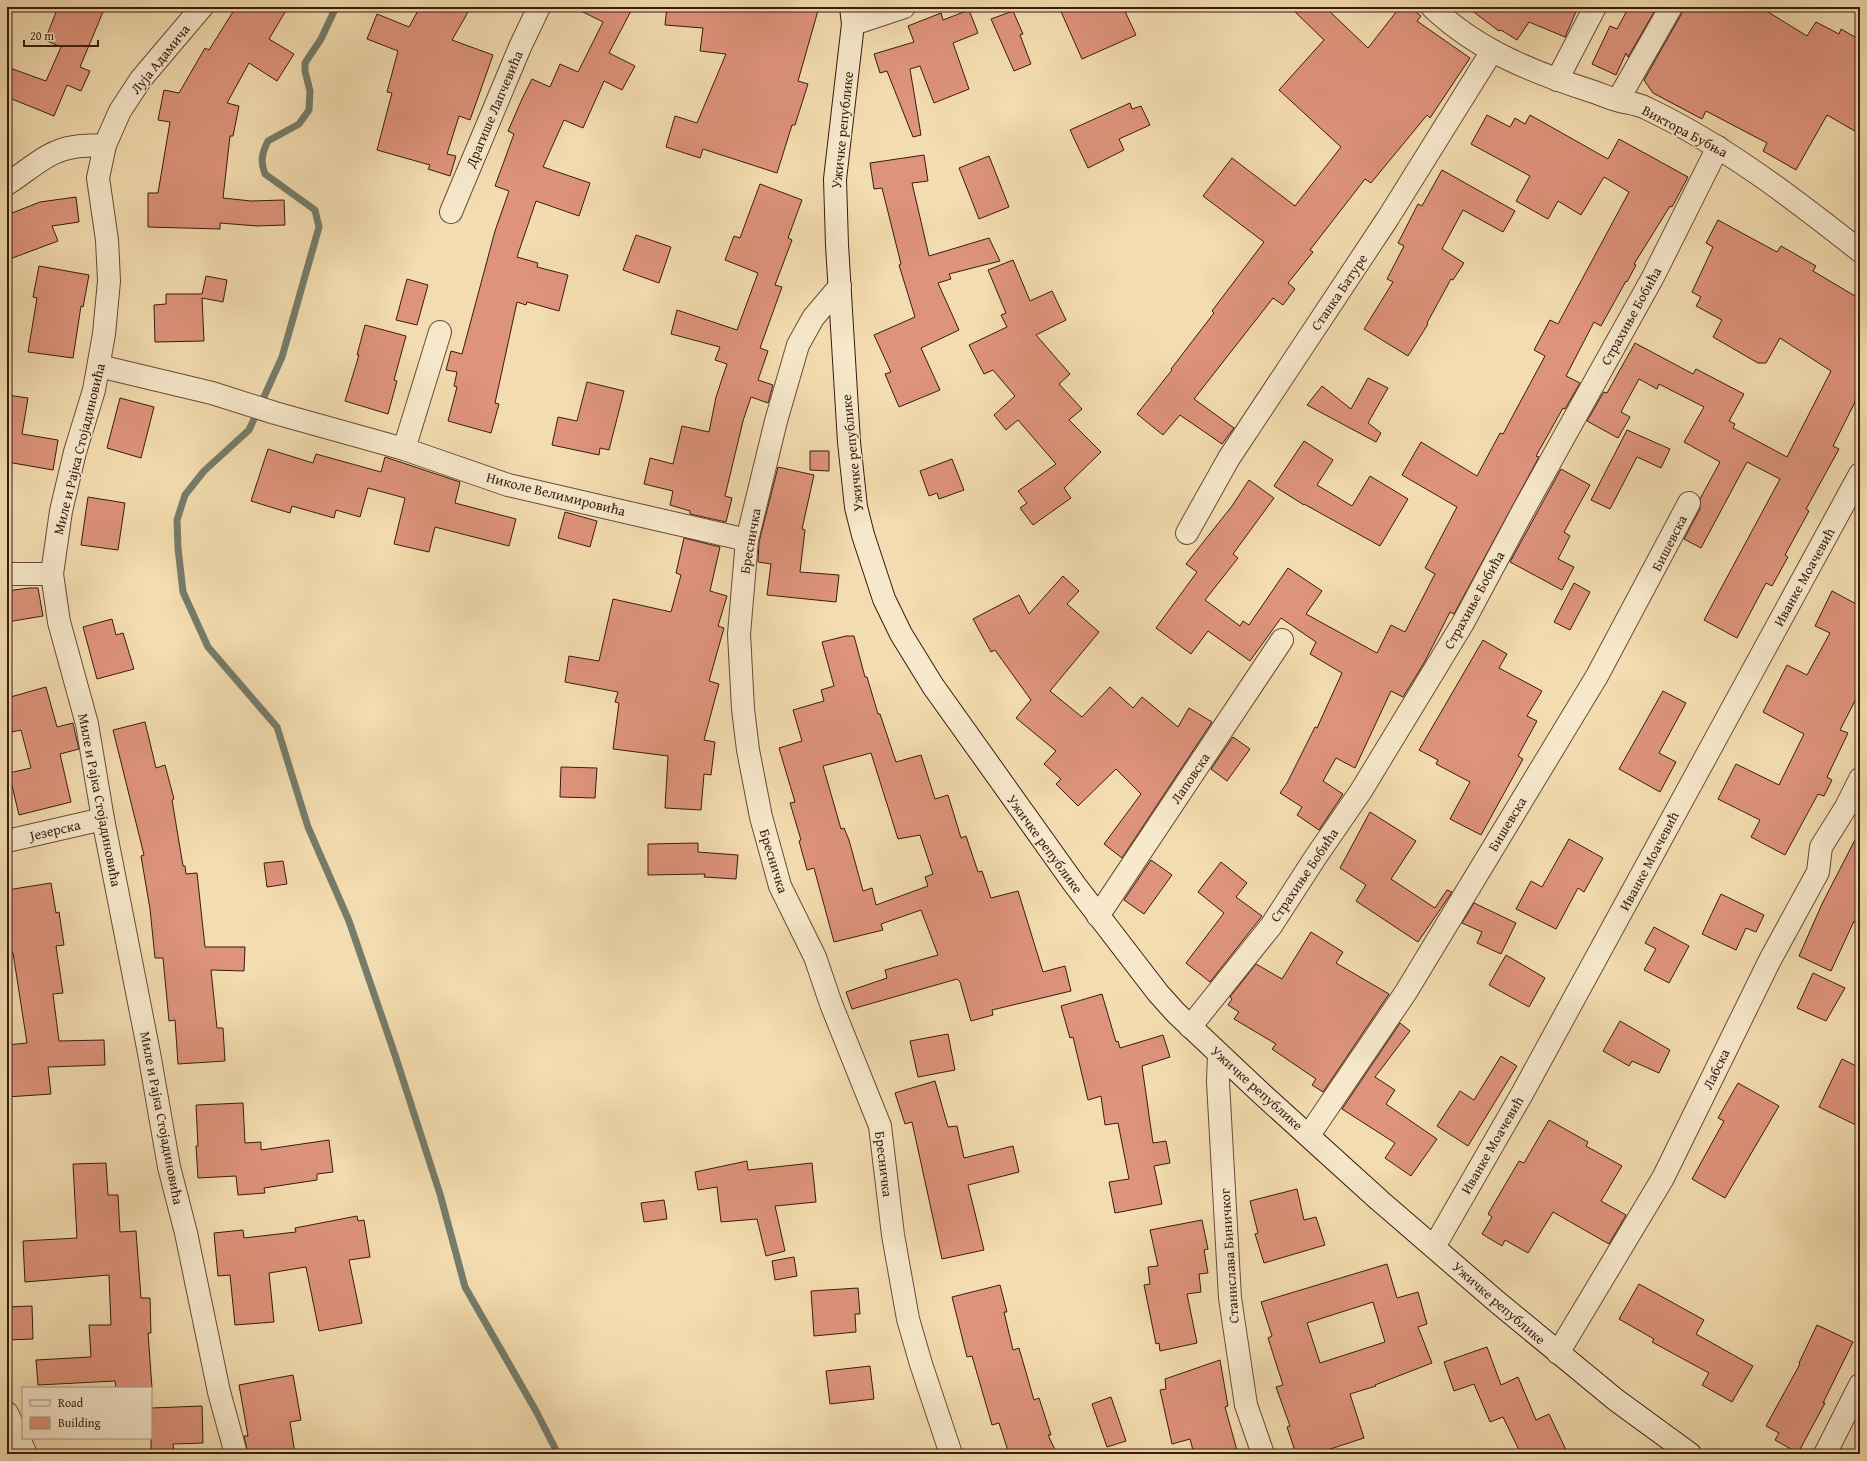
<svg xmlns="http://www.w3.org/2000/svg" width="1867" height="1461" viewBox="0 0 1867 1461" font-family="'Gentium Book Plus',serif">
<rect width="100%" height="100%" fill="#f3dcaf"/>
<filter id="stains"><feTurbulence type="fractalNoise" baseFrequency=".005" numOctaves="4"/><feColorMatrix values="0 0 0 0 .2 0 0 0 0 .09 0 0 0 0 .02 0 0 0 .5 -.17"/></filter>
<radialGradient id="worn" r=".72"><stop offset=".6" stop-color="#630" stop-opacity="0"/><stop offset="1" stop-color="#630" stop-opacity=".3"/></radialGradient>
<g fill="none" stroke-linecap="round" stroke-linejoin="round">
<path stroke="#757c6a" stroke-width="7" d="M336,7l-15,32 -16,24v8l5,20 -1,19 -10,14 -31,17c-6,12 -8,20 -3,33l50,36 4,17 -37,130 -33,73 -45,41 -19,24 -8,25 1,28 5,44 25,55 69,80 31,100 41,94 46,134 45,139 25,93 71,124 22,43"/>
</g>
<g fill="#de937c" stroke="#391b0f" fill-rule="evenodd">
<polygon points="58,7 105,7 80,67 90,71 81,91 67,85 54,116 7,97 7,67 46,81 61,47 45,40"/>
<polygon points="236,7 288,7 269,39 294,54 277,81 249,63 227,103 239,106 233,136 230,136 223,198 251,201 284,200 285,225 257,226 220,223 220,229 148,227 148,193 158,193 170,122 158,120 164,90 179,93 205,48 209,50"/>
<polygon points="420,7 471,7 452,40 493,55 470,120 459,116 447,154 456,156 450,176 428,169 430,165 377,150 392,93 387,92 398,51 367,39 377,14 409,27"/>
<polygon points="573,7 633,7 609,53 635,66 622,90 604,81 583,128 564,120 543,167 590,183 579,216 536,201 517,257 538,263 537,267 568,275 559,311 527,302 526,305 517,302 495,403 499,404 491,433 448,421 457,387 454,386 457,372 446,370 451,351 462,354 495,231 509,191 495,186 514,134 508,131 522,99 532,79 550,87 560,64 578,72 603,22"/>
<polygon points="667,7 768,7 784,9 784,7 819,7 798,81 808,84 795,125 792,125 777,173 703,149 700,158 666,147 675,116 697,123 726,54 700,51 703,28 665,25"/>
<polygon points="1059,7 1123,7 1136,35 1082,59"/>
<polygon points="1290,7 1325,7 1368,48 1400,7 1410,7 1421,16 1417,21 1470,58 1430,118 1427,115 1371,183 1365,179 1310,250 1313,252 1288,283 1295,289 1283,305 1273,298 1194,399 1234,428 1222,444 1180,415 1163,435 1137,414 1172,370 1171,369 1214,313 1212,311 1264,242 1203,196 1232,158 1295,206 1341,147 1279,90 1324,40"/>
<polygon points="1467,7 1578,7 1565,37 1529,22 1517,40 1501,30 1499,31"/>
<polygon points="1629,7 1657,7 1628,57 1626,53 1616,75 1592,64 1610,26 1617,29"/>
<polygon points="1683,7 1760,7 1807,36 1816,22 1839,34 1841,29 1860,40 1860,134 1827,115 1796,170 1763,151 1767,143 1706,111 1702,119 1653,93 1644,80 1682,13"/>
<polygon points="969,10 978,33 953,43 969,89 934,103 920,66 910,69 921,135 913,137 887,71 880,73 874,54 914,42 908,26 941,13 943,20"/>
<polygon points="1013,11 1023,34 1020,35 1031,64 1014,71 991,19"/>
<polygon points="1130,103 1132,109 1141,106 1150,125 1119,139 1124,150 1088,168 1070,130"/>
<polygon points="1487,115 1510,127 1515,118 1525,124 1530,115 1608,159 1619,139 1688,177 1672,207 1670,206 1634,264 1636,265 1627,282 1626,281 1601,326 1594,322 1566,376 1580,383 1565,409 1563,408 1536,456 1539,457 1454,614 1450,612 1424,663 1403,697 1391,691 1355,768 1336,758 1323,781 1343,794 1319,830 1297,815 1302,807 1280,793 1287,783 1315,727 1317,728 1342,673 1310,654 1316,642 1281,618 1250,661 1208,631 1191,654 1156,628 1197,572 1186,564 1232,506 1249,480 1274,498 1233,554 1238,558 1205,600 1240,626 1243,621 1249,625 1288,568 1322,591 1306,614 1377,653 1391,625 1405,632 1435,574 1425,568 1457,507 1402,475 1421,442 1477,476 1500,433 1503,434 1545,356 1534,350 1550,320 1558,324 1629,192 1604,177 1581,215 1558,201 1548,219 1516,201 1530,176 1471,144"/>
<polygon points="924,155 928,181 912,183 929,256 989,238 1000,261 949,274 951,279 938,283 959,330 921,348 940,390 899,407 885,374 891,372 874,335 915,317 899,265 901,264 882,188 874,189 870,163"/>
<polygon points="989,156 1009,207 979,219 959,168"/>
<polygon points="1442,170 1515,211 1503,232 1463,210 1442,249 1464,263 1453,280 1451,279 1427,323 1428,324 1408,356 1364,329 1393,282 1387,279 1404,246 1398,243 1418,204 1422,206"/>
<polygon points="760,184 802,200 788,238 792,240 775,285 782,287 760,348 768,351 758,380 773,385 768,403 751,397 743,421 725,496 732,498 726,522 690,514 690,511 670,505 673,491 644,484 650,458 673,464 682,426 709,432 716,397 727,364 715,360 720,347 671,334 677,310 737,330 758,273 725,260 734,236 740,238"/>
<polygon points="76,197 79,222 52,226 58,241 7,260 7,215 40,202"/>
<polygon points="1718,220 1777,252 1781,246 1816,266 1813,271 1860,299 1860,392 1833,446 1839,449 1806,509 1809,511 1785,555 1788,557 1772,586 1766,583 1737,638 1704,620 1780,479 1747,462 1701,548 1684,539 1700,509 1700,499 1720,462 1684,442 1704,407 1659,384 1657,389 1639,379 1621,412 1630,417 1618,438 1587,421 1602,395 1604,392 1607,393 1635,343 1693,374 1696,369 1744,394 1729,421 1735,424 1733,428 1787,457 1831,371 1780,338 1766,363 1758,363 1713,337 1722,320 1696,306 1701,297 1692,292 1713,247 1706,243"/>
<polygon points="636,235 671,247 659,283 623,270"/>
<polygon points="1013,260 1030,301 1052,291 1066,320 1036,335 1070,374 1059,384 1082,409 1069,420 1101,452 1064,488 1071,498 1033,525 1020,508 1027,503 1018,491 1056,464 1018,420 1006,430 994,415 1015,396 993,370 984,374 969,345 1007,327 1001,315 1006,313 988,270"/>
<polygon points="39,266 89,275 83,307 81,306 73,358 28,352 37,298 33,297"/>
<polygon points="206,276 227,280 223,302 202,298 204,341 155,342 154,305 166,304 166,294 202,294"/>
<polygon points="407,279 428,285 417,325 396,320"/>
<polygon points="365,325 406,336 394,380 397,381 388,414 345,401 359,355 357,355"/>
<polygon points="1368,378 1388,388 1368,423 1381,433 1376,442 1307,405 1322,386 1351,409"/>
<polygon points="587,382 624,391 609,450 600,448 599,455 552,445 558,417 577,421"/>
<polygon points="7,395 28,398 22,434 58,440 53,470 7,462"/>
<polygon points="120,398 154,407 141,458 107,448"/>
<polygon points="1627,430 1670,449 1661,468 1637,457 1610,509 1591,500"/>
<polygon points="1304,441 1333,460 1317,485 1352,506 1370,476 1408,499 1380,546 1304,504 1304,505 1274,486"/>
<polygon points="268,449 313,463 316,454 381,472 385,457 460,482 455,503 516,519 509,546 435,527 429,552 394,544 405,498 368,488 360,517 336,510 334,518 292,506 290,513 251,501"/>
<polygon points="810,451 829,451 829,471 810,470"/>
<polygon points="952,459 964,490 939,499 937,493 929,496 920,471"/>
<polygon points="778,467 814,475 802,529 805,530 800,572 839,575 836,602 767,595 771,564 758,562 759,542"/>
<polygon points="1561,469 1590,485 1564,532 1570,536 1558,559 1574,567 1562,590 1510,562"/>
<polygon points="88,497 125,503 118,550 81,545"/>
<polygon points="565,512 597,521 590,547 558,538"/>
<polygon points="684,538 720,547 710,591 727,596 718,626 724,628 709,681 719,684 704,740 715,742 711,775 704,774 701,810 665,808 668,756 613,749 619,703 615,702 618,692 565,682 569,656 599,661 613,599 671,612 681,575 676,573"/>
<polygon points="1063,576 1079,591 1067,604 1099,632 1050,691 1082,717 1110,687 1133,708 1142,697 1178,727 1189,708 1212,722 1122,858 1104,844 1141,794 1116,769 1078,806 1056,784 1061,779 1044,764 1056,751 1016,718 1031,700 995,650 991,652 973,619 1019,595 1029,614"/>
<polygon points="1574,583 1590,592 1570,630 1554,622"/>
<polygon points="29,588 38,588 43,616 7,622 7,591"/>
<polygon points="1832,591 1860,606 1860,691 1840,730 1848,733 1827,777 1832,780 1824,796 1818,794 1785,855 1751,837 1760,820 1718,799 1736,764 1779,785 1804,734 1763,712 1787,665 1807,675 1830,633 1815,626"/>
<polygon points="112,619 116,635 123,633 134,669 97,679 83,627"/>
<path d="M846,636h8l11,41h2l11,37h2l16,48 25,-7 14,44 13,-4 13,43 5,-2 12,36 4,-1 9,27 27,-7 25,81 22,-6 6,25 -79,19 1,5 -22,6 -11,-39 -3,-3 -105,30 -6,-17 41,-14 -2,-8 53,-15 -17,-45 -40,14 2,6 -49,12 -20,-74 -7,2 -8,-29 2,-1 -11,-37 5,-1 -16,-54 23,-7 -9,-31 31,-9 -3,-11 13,-4 -12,-44zM871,753l27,86 22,-4 13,39 -8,3 3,9 -52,19 -4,-17 -9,3 -14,-51 -5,-12 -3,1 -18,-63z"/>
<polygon points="1483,640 1507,654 1499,668 1542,691 1527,716 1537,721 1518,756 1523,759 1481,835 1450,819 1470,782 1436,764 1438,760 1419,750"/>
<polygon points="46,687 57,727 73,723 76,737 79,749 60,754 71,802 19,815 9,773 31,768 21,730 7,733 7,698"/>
<polygon points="1663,691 1686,703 1659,753 1676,762 1660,792 1619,769"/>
<polygon points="145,722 156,768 165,765 174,799 172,800 183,866 185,866 186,874 197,873 205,947 245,947 244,971 211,970 217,1028 223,1028 225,1061 178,1064 175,1020 169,1021 163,958 155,958 150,909 141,856 144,855 113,730"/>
<polygon points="1233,737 1250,749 1227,781 1211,769"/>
<polygon points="561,767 597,768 595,798 560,797"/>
<polygon points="1370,812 1416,841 1391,879 1435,908 1447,890 1452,892 1418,942 1356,901 1366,885 1340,868"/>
<polygon points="1860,830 1860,924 1854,921 1831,971 1799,956 1822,904"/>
<polygon points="1569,839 1603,858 1584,892 1578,888 1556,929 1516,909 1531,881 1542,887"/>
<polygon points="698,843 698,852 738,855 736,879 704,877 705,874 648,875 648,844"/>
<polygon points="1151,860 1172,875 1144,914 1124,900"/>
<polygon points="283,861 287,884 267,887 264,863"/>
<polygon points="1221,862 1247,883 1236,897 1262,916 1210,982 1186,963 1224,913 1198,892"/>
<polygon points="51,883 56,913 59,912 64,945 56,946 63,993 53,994 59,1041 104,1040 105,1065 48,1067 51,1094 7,1097 7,1045 27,1043 13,953 10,953 7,932 7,890"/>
<polygon points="1721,894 1764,915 1756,932 1746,928 1736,950 1702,934"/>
<polygon points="1474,903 1516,923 1501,954 1477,943 1482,932 1462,923"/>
<polygon points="1654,927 1689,946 1669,983 1644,970 1656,949 1645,943"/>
<polygon points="1311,932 1343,952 1336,963 1389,994 1323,1092 1312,1085 1316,1079 1272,1049 1276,1044 1234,1019 1239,1012 1228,1005 1232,999 1230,997 1256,964 1282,979"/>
<polygon points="1506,955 1545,978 1529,1007 1489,985"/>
<polygon points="1813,973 1845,988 1826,1021 1797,1008"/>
<polygon points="1102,994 1116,1042 1118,1041 1120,1048 1163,1035 1170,1057 1142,1066 1153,1143 1166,1141 1170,1163 1154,1166 1162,1204 1115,1213 1109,1182 1129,1179 1118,1123 1105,1125 1101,1096 1088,1100 1073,1037 1070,1038 1061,1006"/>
<polygon points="1620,1021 1670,1050 1659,1073 1632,1061 1629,1066 1603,1051"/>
<polygon points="1400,1023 1410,1031 1375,1077 1395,1090 1386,1104 1437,1139 1411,1176 1385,1158 1395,1143 1342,1109"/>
<polygon points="948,1034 955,1070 918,1077 910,1041"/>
<polygon points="1501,1056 1517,1066 1468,1146 1437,1126 1460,1091 1474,1100"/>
<polygon points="1842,1059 1860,1068 1860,1127 1819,1107"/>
<polygon points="935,1081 948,1127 957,1126 964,1158 1013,1146 1019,1172 968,1185 984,1250 942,1259 912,1122 905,1124 895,1093"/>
<polygon points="1738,1083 1779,1106 1725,1198 1692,1179 1724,1121 1718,1118"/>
<polygon points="243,1103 245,1143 261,1142 261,1150 329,1140 333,1172 317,1174 317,1180 264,1188 265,1193 238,1195 236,1176 198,1178 196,1146 198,1146 196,1105"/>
<polygon points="1549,1120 1588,1142 1586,1146 1622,1166 1601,1201 1626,1215 1609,1244 1553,1212 1528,1253 1505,1240 1502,1246 1482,1234 1492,1217 1488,1214 1519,1161 1524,1163"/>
<polygon points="747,1161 748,1170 812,1163 816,1202 775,1206 785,1251 766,1256 757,1219 721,1222 717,1187 698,1190 695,1172"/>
<polygon points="106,1163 108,1195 118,1195 120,1232 136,1231 141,1298 150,1298 151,1333 148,1333 152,1388 116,1388 115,1381 38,1385 36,1360 91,1357 89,1325 111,1325 109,1275 25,1282 23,1241 77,1238 73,1164"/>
<polygon points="1297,1189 1304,1220 1316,1217 1325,1245 1264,1263 1255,1234 1258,1233 1250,1201"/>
<polygon points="664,1200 667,1219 644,1222 641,1203"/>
<polygon points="357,1216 358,1221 364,1220 370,1257 349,1260 362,1323 319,1331 306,1267 269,1273 274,1322 235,1325 230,1275 218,1276 214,1233 243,1230 244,1238 296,1232 295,1228"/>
<polygon points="1202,1220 1208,1249 1204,1250 1208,1273 1199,1274 1201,1292 1187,1294 1197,1343 1160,1351 1159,1343 1156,1344 1144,1285 1150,1284 1148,1267 1158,1266 1150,1230"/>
<polygon points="794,1257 797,1276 775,1280 772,1261"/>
<path d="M1387,1264l10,34 21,-6 9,32 -9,3 14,36 -57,22 1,1 -26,8 14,44 -49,16h-19l-9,-27 3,-1 -14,-39 7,-2 -15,-47 4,-2 -11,-34zM1373,1302l12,40 -65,21 -13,-40z"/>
<polygon points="1639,1284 1704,1320 1696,1334 1753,1366 1732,1402 1702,1385 1709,1373 1652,1342 1654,1339 1619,1319"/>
<polygon points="1000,1285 1007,1312 1004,1312 1013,1350 1019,1348 1034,1400 1039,1398 1051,1435 1048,1435 1057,1454 1009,1454 999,1423 992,1425 972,1356 967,1357 952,1297"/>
<polygon points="858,1288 860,1314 855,1314 856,1332 814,1336 811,1291"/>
<polygon points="32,1306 33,1339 7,1340 7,1307"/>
<polygon points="1817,1325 1853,1342 1823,1403 1825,1403 1798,1453 1775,1440 1779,1433 1766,1426 1800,1364 1799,1363"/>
<polygon points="1487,1347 1501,1385 1518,1377 1536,1420 1549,1414 1568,1454 1521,1454 1503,1417 1490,1422 1474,1384 1454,1391 1444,1362"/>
<polygon points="1220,1360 1228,1406 1225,1407 1238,1454 1194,1454 1190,1439 1172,1444 1160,1390 1166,1389 1165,1379"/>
<polygon points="870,1366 874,1399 830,1404 826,1371"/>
<polygon points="293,1375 301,1420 290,1422 295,1454 248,1454 244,1436 248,1436 239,1385"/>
<polygon points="1111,1397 1126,1441 1107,1447 1092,1404"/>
<polygon points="202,1406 203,1443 173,1444 174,1454 151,1454 151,1408"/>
</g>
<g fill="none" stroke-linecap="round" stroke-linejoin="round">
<g stroke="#684b37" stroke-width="24">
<g id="street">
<polyline points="202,7 141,79 120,111 105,145 98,178 107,240 109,281 104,334 94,390 75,452 61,511 52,574 59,622 87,724 103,819 149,1053 169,1167 186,1233 219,1392 236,1454"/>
<path d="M1432,7c46,44 103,66 162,85 9,3 17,7 26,9 9,2 19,3 26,7 78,37 147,90 214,143"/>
<polyline points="853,24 904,7"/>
<polyline points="1557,80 1595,7"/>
<polyline points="1618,100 1671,7"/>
<path d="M7,184c21,-13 41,-34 67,-37 10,-2 21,-1 31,-2"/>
<polyline points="451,212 520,47 539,7"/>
<polyline points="840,286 813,318 798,345 776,421 747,540 739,634 743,709 748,750 761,817 780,886 815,957 831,1004 880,1126 893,1235 908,1319 921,1364 951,1454"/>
<polyline points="99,366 212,393 275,413 404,449 508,485 747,540"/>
<polyline points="404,449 440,332"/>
<polyline points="1187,533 1229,458 1388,218 1492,51"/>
<polyline points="7,574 52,574"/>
<polyline points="7,841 103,819"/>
<polyline points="1098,916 1282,640"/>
<polyline points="1190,1027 1271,926 1315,858 1361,791 1463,623 1524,509 1653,277 1718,147"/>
<polyline points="1219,1054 1218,1082 1230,1298 1246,1405 1263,1454"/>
<polyline points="1309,1135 1406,992 1597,676 1689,503"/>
<polyline points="1434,1247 1522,1094 1860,474"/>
<polyline points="1558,1353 1663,1178 1770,960 1818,872 1821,847 1846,807 1860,779"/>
<polyline points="7,1413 26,1454"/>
<polyline points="1825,1454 1860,1385"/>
</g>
</g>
<g stroke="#391b0f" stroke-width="24">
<polyline id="secondary" points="851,7 853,24 835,179 837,245 849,442 856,507 863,535 884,599 901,634 933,686 1075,885 1158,993 1176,1013 1262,1094 1379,1200 1496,1301 1616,1400 1690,1454"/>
</g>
<use href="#street" stroke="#f7e8cb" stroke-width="22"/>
<use href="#secondary" stroke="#f7e8cb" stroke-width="22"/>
</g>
<g text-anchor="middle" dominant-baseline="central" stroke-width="3" stroke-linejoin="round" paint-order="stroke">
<g font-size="14" fill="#391b0f" stroke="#f7e8cb">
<text transform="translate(160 59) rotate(-51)">Луја Адамича</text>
<text transform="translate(494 109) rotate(-67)">Драгише Лапчевића</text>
<text transform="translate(842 130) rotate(-84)">Ужичке републике</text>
<text transform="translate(1685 131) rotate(28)">Виктора Бубња</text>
<text transform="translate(1339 292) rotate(-56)">Станка Батуре</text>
<text transform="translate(1631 316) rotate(-61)">Страхиње Бобића</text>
<text transform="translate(79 449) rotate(-76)">Миле и Рајка Стојадиновића</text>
<text transform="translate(852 453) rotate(-96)">Ужичке републике</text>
<text transform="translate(556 494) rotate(14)">Николе Велимировића</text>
<text transform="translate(750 541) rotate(-80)">Бресничка</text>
<text transform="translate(1669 543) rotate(-63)">Бишевска</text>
<text transform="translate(1804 577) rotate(-61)">Иванке Моачевић</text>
<text transform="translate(1474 600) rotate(-61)">Страхиње Бобића</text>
<text transform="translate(1190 778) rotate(-56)">Лаповска</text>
<text transform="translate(100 800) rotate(79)">Миле и Рајка Стојадиновића</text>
<text transform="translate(1507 824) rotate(-59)">Бишевска</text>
<text transform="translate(55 830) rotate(-13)">Језерска</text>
<text transform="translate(1045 844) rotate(54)">Ужичке републике</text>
<text transform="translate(774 861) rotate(73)">Бресничка</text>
<text transform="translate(1649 861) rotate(-62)">Иванке Моачевић</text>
<text transform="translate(1304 875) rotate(-56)">Страхиње Бобића</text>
<text transform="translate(1716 1069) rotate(-64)">Лабска</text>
<text transform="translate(1257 1088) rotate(42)">Ужичке републике</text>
<text transform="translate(162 1118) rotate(79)">Миле и Рајка Стојадиновића</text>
<text transform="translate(1492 1145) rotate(-60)">Иванке Моачевић</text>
<text transform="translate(884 1164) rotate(83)">Бресничка</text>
<text transform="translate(1229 1256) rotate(-94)">Станислава Биничког</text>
<text transform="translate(1499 1303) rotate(41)">Ужичке републике</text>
</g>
</g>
<rect width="1867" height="1461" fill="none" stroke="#f3dcaf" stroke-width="24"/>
<rect x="8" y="8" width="1851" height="1445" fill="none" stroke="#391b0f" stroke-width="2"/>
<rect x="12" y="12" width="1843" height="1437" fill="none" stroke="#391b0f"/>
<rect x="22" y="1387" width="130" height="52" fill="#f7e8cb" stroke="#ab9680"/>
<rect x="30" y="1400" width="20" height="6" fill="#f7e8cb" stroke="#ab9680"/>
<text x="58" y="1407" font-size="12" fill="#391b0f">Road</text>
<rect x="30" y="1417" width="20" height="12" fill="#de937c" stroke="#ab9680"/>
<text x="58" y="1427" font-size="12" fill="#391b0f">Building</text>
<path d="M24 40v6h74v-6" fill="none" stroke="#391b0f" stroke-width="2"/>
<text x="30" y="40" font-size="12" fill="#391b0f" stroke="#f7e8cb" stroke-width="3" paint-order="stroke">20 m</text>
<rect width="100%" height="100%" filter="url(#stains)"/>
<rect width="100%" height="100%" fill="url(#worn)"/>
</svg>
